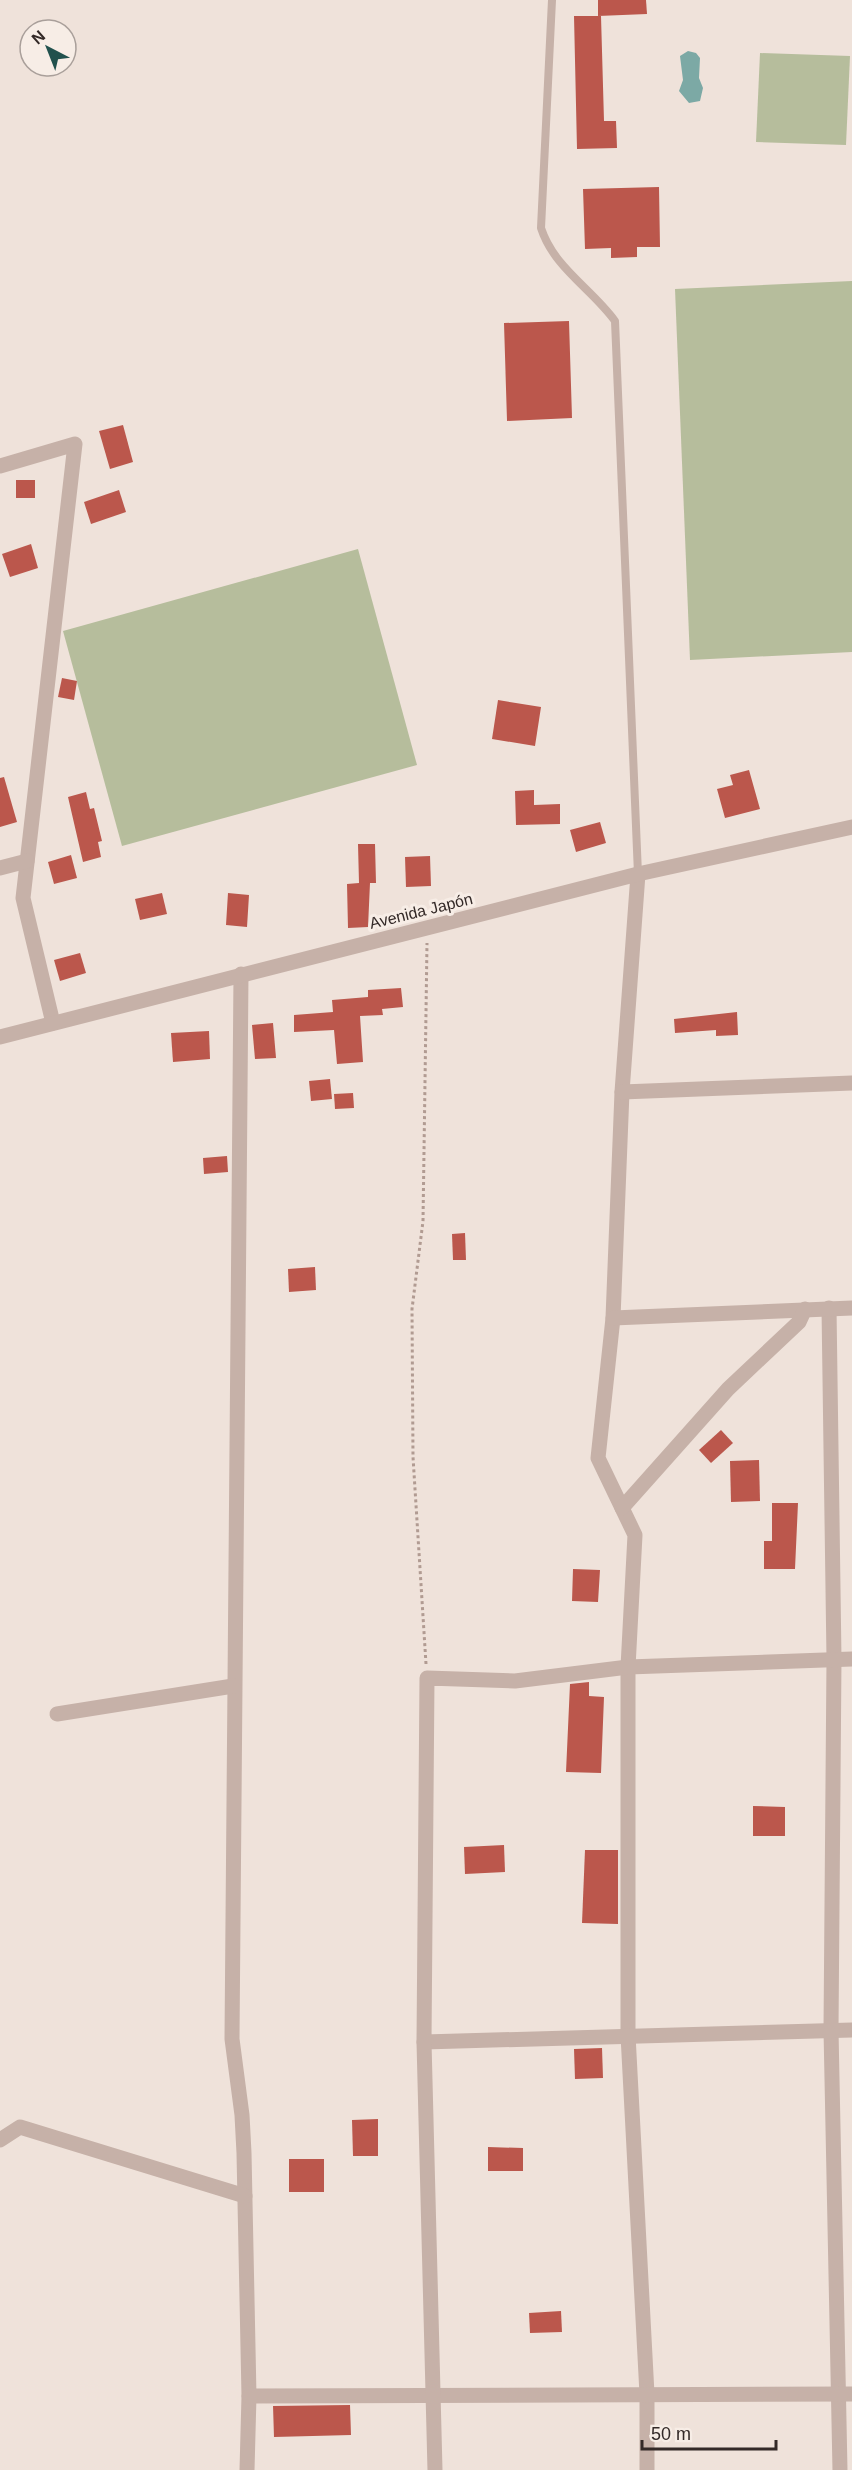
<svg xmlns="http://www.w3.org/2000/svg" width="852" height="2470" viewBox="0 0 852 2470" font-family="Arial,sans-serif">
<rect width="100%" height="100%" fill="#efe2da"/>
<g fill="#b6bd9c">
<polygon points="760,53 850,56 846,145 756,142"/>
<polygon points="852,281 852,652 690,660 675,289"/>
<polygon points="358,549 417,765 122,846 63,631"/>
</g>
<polygon fill="#7ca9a5" points="688,51 696,53 700,58 699,78 703,88 700,101 689,103 679,91 683,80 680,56"/>
<g fill="#bb574c">
<polygon points="598,0 646,0 647,14 598,16"/>
<polygon points="574,16 601,16 604,121 616,121 617,148 577,149"/>
<polygon points="659,187 660,247 637,247 637,257 611,258 611,248 585,249 583,189"/>
<polygon points="569,321 572,418 507,421 504,323"/>
<polygon points="123,425 133,462 110,469 99,431"/>
<rect x="16" y="480" width="19" height="18"/>
<polygon points="119,490 126,512 91,524 84,502"/>
<polygon points="31,544 38,568 10,577 2,554"/>
<polygon points="62,678 77,681 74,700 58,697"/>
<polygon points="498,700 541,707 535,746 492,739"/>
<polygon points="749,770 760,809 725,818 717,789 733,785 730,775"/>
<polygon points="4,777 17,822 0,827 0,778"/>
<polygon points="534,790 534,805 560,804 560,824 516,825 515,791"/>
<polygon points="86,792 90,809 94,808 102,841 98,842 101,857 83,862 68,797"/>
<polygon points="600,822 606,843 576,852 570,830"/>
<polygon points="358,844 375,844 376,883 370,883 368,927 348,928 347,884 359,883"/>
<polygon points="71,855 77,878 54,884 48,862"/>
<polygon points="430,856 431,886 406,887 405,857"/>
<polygon points="162,893 167,914 140,920 135,899"/>
<polygon points="228,893 249,895 247,927 226,925"/>
<polygon points="80,953 86,973 60,981 54,960"/>
<polygon points="401,988 403,1007 382,1009 383,1015 360,1016 363,1062 337,1064 334,1030 294,1032 294,1015 333,1012 332,1000 368,997 368,990"/>
<polygon points="737,1012 738,1035 716,1036 716,1030 675,1033 674,1019"/>
<polygon points="273,1023 276,1058 255,1059 252,1025"/>
<polygon points="209,1031 210,1059 173,1062 171,1033"/>
<polygon points="330,1079 332,1099 311,1101 309,1081"/>
<polygon points="353,1093 354,1108 335,1109 334,1094"/>
<polygon points="227,1156 228,1172 204,1174 203,1158"/>
<polygon points="465,1233 466,1260 453,1260 452,1234"/>
<polygon points="315,1267 316,1290 289,1292 288,1269"/>
<polygon points="721,1430 733,1443 711,1463 699,1450"/>
<polygon points="759,1460 760,1501 731,1502 730,1461"/>
<polygon points="772,1503 798,1503 795,1569 764,1569 764,1541 772,1541"/>
<polygon points="573,1569 600,1570 598,1602 572,1601"/>
<polygon points="589,1682 589,1696 604,1697 601,1773 566,1772 570,1684"/>
<polygon points="753,1806 785,1807 785,1836 753,1836"/>
<polygon points="504,1845 505,1872 465,1874 464,1847"/>
<polygon points="585,1850 618,1850 618,1924 582,1923"/>
<polygon points="602,2048 603,2078 575,2079 574,2049"/>
<polygon points="378,2119 378,2156 353,2156 352,2120"/>
<polygon points="488,2147 523,2148 523,2171 488,2171"/>
<rect x="289" y="2159" width="35" height="33"/>
<polygon points="561,2311 562,2332 530,2333 529,2313"/>
<polygon points="350,2405 351,2435 274,2437 273,2406"/>
</g>
<g fill="none" stroke-linecap="round" stroke-linejoin="round">
<polyline stroke="#b19b92" stroke-width="3" stroke-dasharray="3 3" stroke-linecap="butt" points="426,1664 413,1457 412,1309 423,1221 427,943"/>
<path stroke="#c6b1a8" stroke-width="8" d="M552,0l-11,228c13,40 50,60 74,93l23,553"/>
<g stroke="#c6b1a8" stroke-width="15">
<polyline points="0,466 75,444 23,898 53,1023"/>
<polyline points="0,868 27,861"/>
<polyline points="638,874 622,1092 613,1318 598,1458 635,1535 628,1667 628,2035 647,2394 647,2470"/>
<polyline points="241,974 232,2039 242,2115 244,2153 249,2396 247,2470"/>
<polyline points="622,1092 852,1083"/>
<polyline points="829,1308 834,1659 831,2030 840,2470"/>
<polyline points="613,1318 852,1308"/>
<polyline points="622,1508 728,1389 799,1322 805,1309"/>
<polyline points="57,1714 233,1686"/>
<polyline points="424,2042 852,2030"/>
<polyline points="0,2140 20,2127 245,2196"/>
<polyline points="249,2396 852,2394"/>
<polyline points="435,2470 424,2042 427,1678 515,1681 628,1667 852,1659"/>
</g>
<polyline stroke="#c6b1a8" stroke-width="15" points="0,1037 638,874 852,827"/>
</g>
<g text-anchor="middle" dominant-baseline="central" stroke-width="6" stroke-linejoin="round" paint-order="stroke">
<g font-size="16" fill="#332927" stroke="#f7ede6">
<text transform="translate(421 911) rotate(-14)">Avenida Japón</text>
</g>
</g>
<g transform="translate(48 48) rotate(318)"><circle r="28" fill="#f7ede6" stroke="#a99f9a" stroke-width="1.5"/>
<path d="M0-4.5L10 22L0 15L-10 22Z" fill="#21514d"/>
<text y="-9" font-size="16" font-weight="bold" text-anchor="middle" fill="#332927">N</text>
</g>
<path d="M642 2440v9h134v-9" fill="none" stroke="#332927" stroke-width="3"/>
<text x="651" y="2440" font-size="18" fill="#332927" stroke="#f7ede6" stroke-width="4.5" paint-order="stroke">50 m</text>
</svg>
